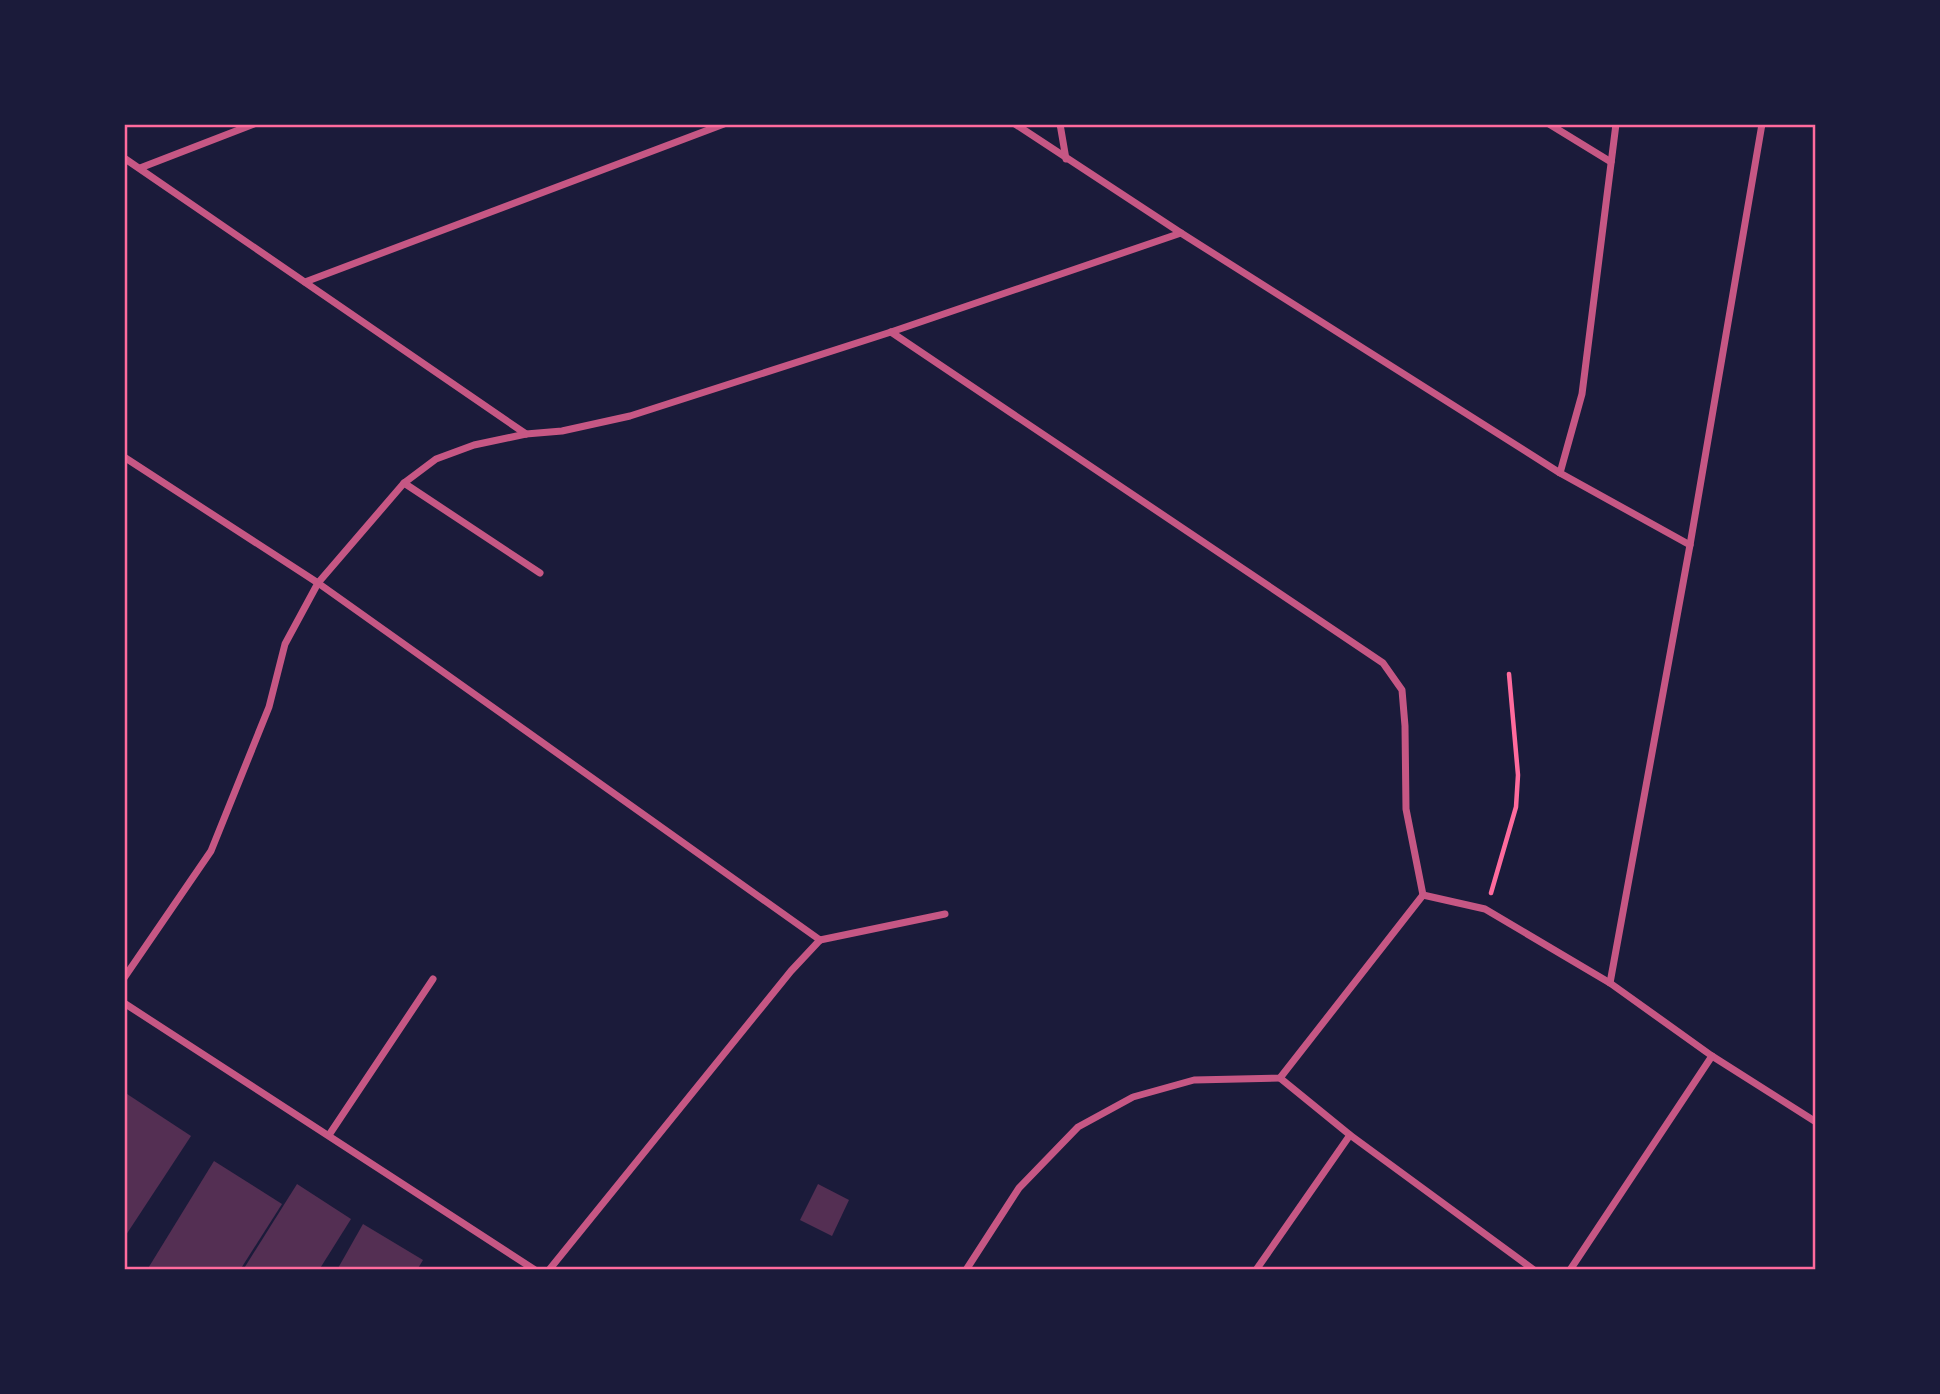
<svg xmlns="http://www.w3.org/2000/svg" width="1940" height="1394" viewBox="0 0 1940 1394" font-family="Lato,sans-serif">
<rect width="100%" height="100%" fill="#1b1b3a"/>
<g fill="#542f53">
<polygon points="124,1092 191,1136 124,1238"/>
<polygon points="214,1161 282,1204 240,1270 147,1270"/>
<polygon points="297,1184 351,1219 319,1270 243,1270"/>
<polygon points="818,1184 849,1200 832,1236 800,1220"/>
<polygon points="363,1224 423,1260 417,1270 337,1270"/>
</g>
<g fill="none" stroke-linecap="round" stroke-linejoin="round">
<polyline stroke="#ff6b9d" stroke-width="4.5" points="1491,893 1516,807 1518,775 1509,674"/>
<g stroke="#c65784" stroke-width="7">
<polyline points="1015,124 1181,233 1560,473 1690,545"/>
<polyline points="1060,124 1066,159"/>
<polyline points="1549,124 1611,162"/>
<polyline points="124,158 526,434"/>
<polyline points="140,168 254,124"/>
<polyline points="305,282 724,124"/>
<polyline points="891,332 1383,663 1402,690 1405,726 1406,809 1423,895"/>
<polyline points="124,457 318,583 820,940"/>
<polyline points="1560,473 1582,394 1616,124"/>
<polyline points="404,483 540,573"/>
<polyline points="1423,895 1485,909 1610,983 1712,1056 1816,1122"/>
<polyline points="820,940 945,914"/>
<polyline points="124,978 211,851 269,707 285,644 318,583 404,483 436,459 474,445 526,434 562,431 630,416 891,332 1181,233"/>
<polyline points="1610,983 1690,545 1762,124"/>
<polyline points="124,1003 535,1270"/>
<polyline points="1280,1078 1350,1135 1534,1270"/>
<polyline points="329,1135 433,979"/>
<polyline points="549,1270 791,971 820,940"/>
<polyline points="966,1270 1019,1188 1078,1127 1133,1097 1194,1080 1280,1078 1423,895"/>
<polyline points="1256,1270 1350,1135"/>
<polyline points="1570,1270 1712,1056"/>
</g>
</g>
<rect width="1940" height="1394" fill="none" stroke="#1b1b3a" stroke-width="252"/>
<rect x="126" y="126" width="1688" height="1142" fill="none" stroke="#ff6b9d" stroke-width="2.5"/>
</svg>
